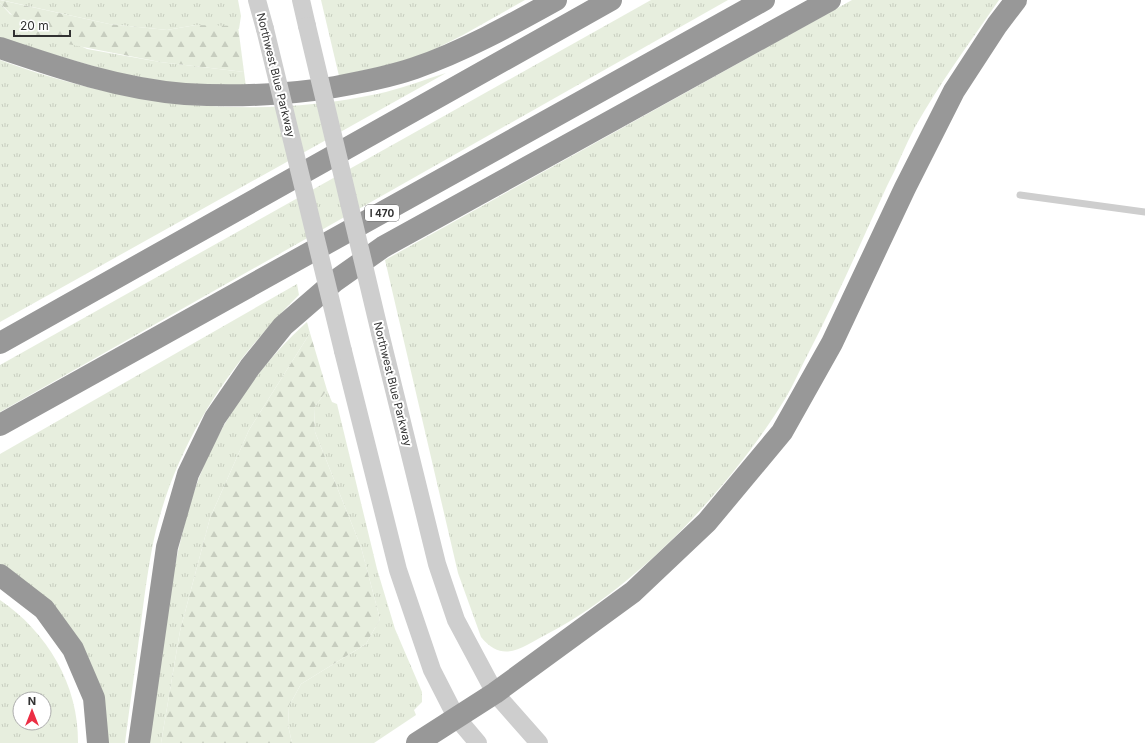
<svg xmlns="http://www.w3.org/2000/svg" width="1145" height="743" viewBox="0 0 1145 743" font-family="Inter,sans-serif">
<defs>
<pattern id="grass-tufts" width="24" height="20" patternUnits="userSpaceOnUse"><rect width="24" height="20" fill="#e7eede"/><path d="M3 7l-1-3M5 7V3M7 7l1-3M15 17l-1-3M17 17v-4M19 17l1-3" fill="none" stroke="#c7cdbf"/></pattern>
<pattern id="forest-firs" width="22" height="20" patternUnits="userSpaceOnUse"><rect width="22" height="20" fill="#e7eede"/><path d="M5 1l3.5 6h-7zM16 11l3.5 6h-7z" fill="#c7cdbf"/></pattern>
</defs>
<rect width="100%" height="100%" fill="#fff"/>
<g fill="url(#grass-tufts)" fill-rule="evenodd">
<polygon points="1,0 238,0 241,16 239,29 196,25 167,30 109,24"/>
<polygon points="321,0 525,0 463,35 427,53 396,63 339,76"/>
<polygon points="651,0 728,0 0,412 0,365"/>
<path d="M852,0h147c-29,42 -59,83 -84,127 -10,19 -18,40 -28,59 -26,56 -50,112 -78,166 -8,15 -15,32 -24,47 -51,84 -147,188 -236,234 -26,13 -45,32 -68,4l-23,-64 -73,-313z"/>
<polygon points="0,3 10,14 87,49 160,62 244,72 246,87 179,84 117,73 0,39"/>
<path d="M0,60c122,45 249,61 377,34 24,-5 46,-14 69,-21l-446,249z"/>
<path d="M297,284l2,11c-67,66 -119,141 -143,235 -7,30 -11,62 -15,93 -5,40 -11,80 -16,120h-20l-5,-38 -100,-139v-112z"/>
<path d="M307,322l3,11 -61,97 -39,88 -30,113 -19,112h-14c13,-82 21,-168 46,-248 21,-65 63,-127 114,-173z"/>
<polygon points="327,390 332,402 337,404 377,569 395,629 422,692 422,702 414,710 416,715 374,743 292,743 288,725 289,706 301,684 366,644 380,619 361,547 315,432 314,408"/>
<path d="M0,600c47,32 79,85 78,143h-78zM20,699h24v24h-24z"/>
</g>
<g fill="url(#forest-firs)">
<polygon points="0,0 109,24 167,30 196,25 238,26 244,72 160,62 47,40 27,30 0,3"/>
<polygon points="310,333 327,390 314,408 315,432 361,547 380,619 366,644 301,684 289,706 288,725 292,743 161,743 180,631 210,518 249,430"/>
</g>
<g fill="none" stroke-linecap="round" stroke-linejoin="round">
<polyline stroke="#cecece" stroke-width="7" points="1020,195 1145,212"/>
<g stroke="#cecece" stroke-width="18">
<polyline points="257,0 265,29"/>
<polyline points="301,0 307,26"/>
<polyline points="380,333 437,564 456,620 495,693 539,743"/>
<polyline points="343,351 398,570 432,670 456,717 478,743"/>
</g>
<g stroke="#989898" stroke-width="22">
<path d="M0,48c59,20 121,41 185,46 50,3 101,1 150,-7 27,-5 54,-10 80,-19 49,-17 96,-43 141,-68"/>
<polyline points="0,343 611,0"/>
<polyline points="0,425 764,0"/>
<polyline points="0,575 44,609 73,649 94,698 98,743"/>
<polyline points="139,743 167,547 188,474 215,418 250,367 283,326 335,281 383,247 830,0"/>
<polyline points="417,743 495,693 633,592 707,522 782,432 832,343 905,188 954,91 997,25 1016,0"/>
</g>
<g stroke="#cecece" stroke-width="18">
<polyline points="307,26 380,333"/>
<polyline points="265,29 343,351"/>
</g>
</g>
<g text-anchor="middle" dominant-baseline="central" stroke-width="4" stroke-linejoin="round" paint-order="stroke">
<rect fill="#fff" stroke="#6f6f6f" stroke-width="1" x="365" y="205" width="34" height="16" rx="3"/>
<g font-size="10" font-weight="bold" fill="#313131">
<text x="382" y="213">I 470</text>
</g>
<g font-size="11" fill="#313131" stroke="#fff">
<text transform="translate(276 75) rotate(76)">Northwest Blue Parkway</text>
<text transform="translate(393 384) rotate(76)">Northwest Blue Parkway</text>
</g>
</g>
<g transform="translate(32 711)"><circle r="19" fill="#ffffff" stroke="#adadad"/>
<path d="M0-3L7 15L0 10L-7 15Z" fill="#ec2e44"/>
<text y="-6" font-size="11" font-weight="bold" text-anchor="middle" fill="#313131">N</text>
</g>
<path d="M14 30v6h56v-6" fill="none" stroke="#313131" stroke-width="2"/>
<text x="20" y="30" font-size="12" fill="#313131" stroke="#ffffff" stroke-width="3" paint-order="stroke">20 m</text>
</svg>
